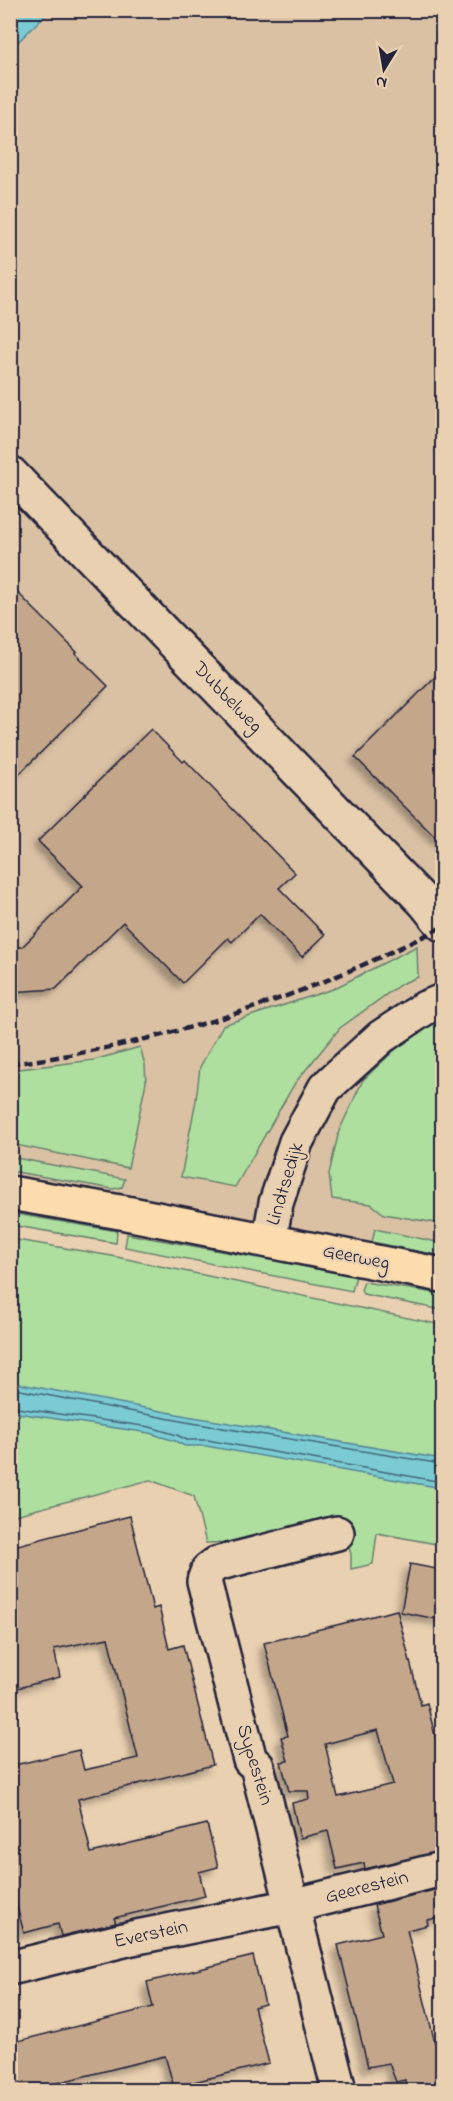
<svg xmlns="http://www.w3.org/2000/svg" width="453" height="2101" viewBox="0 0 453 2101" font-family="'Indie Flower',sans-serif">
<defs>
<filter id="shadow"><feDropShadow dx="-5.5" dy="5.5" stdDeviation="3" flood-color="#0004"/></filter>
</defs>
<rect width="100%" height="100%" fill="#e9d0b1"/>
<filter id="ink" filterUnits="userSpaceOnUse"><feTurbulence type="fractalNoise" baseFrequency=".0167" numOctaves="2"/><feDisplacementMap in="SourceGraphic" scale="12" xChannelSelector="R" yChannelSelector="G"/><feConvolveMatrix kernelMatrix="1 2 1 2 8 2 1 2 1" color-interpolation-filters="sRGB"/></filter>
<g filter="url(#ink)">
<polygon fill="#dac1a4" points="10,11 442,11 442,1289 11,1207"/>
<g fill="#aedf9f" stroke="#68806d" stroke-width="1.5">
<polygon points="417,946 418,977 401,984 340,1028 295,1083 235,1187 181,1177 196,1100 200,1067 223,1025 333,989"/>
<polygon points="442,1010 442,1224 384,1214 371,1204 332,1199 329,1174 339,1131 363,1080 433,1014"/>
<polygon points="140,1047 145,1065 146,1082 128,1168 11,1144 11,1070 94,1060"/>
<polygon points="10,1157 11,1157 125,1179 122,1187 113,1189 11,1171"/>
<polygon points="10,1213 117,1231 116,1243 11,1225"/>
<polygon points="375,1229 442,1243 442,1256 372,1242"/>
<polygon points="127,1234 356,1276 352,1291 125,1247"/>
<polygon points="11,1239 112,1256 442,1325 442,1545 377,1533 373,1564 351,1569 351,1554 340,1519 241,1542 206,1543 194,1496 150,1480 11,1516"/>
<polygon points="364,1282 442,1294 442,1310 363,1294 361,1290"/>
</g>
<g fill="#7acbd3" stroke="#578796" stroke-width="1.5">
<polygon points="11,10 49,10 49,11 11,49"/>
<polygon points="10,1382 187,1416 442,1459 442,1488 206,1446 185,1446 175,1441 149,1433 11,1412"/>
</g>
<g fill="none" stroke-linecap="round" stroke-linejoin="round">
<g stroke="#456678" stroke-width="1.5">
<polyline points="10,1388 186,1422 442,1464"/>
<polyline points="10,1407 150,1427 177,1435 187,1440 207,1440 442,1482"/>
</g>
</g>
<g fill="#c4a78b" stroke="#22223b" stroke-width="1.5" fill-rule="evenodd" filter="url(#shadow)">
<polygon points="10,585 77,652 75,653 108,686 10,783"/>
<polygon points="442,670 442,844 355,757"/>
<polygon points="151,729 183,762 185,760 295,873 279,888 325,935 302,957 260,914 232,942 228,938 183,983 123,922 56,989 10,992 10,947 22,947 83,886 38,841"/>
<polygon points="130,1516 153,1609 159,1607 169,1649 183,1645 213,1765 78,1799 91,1853 207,1824 218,1867 199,1872 205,1896 114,1918 116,1923 61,1936 58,1924 24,1933 10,1880 10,1766 79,1750 84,1770 138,1758 108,1638 54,1649 60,1677 10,1690 10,1547"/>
<polygon points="410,1564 442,1570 442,1620 401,1612"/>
<path d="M397,1610l24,95 6,-2 15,61v87l-77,18 -1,-6 -27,6 -9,-38 -28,7 -8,-35 17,-4 -1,-8h-19l-8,-29 7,-1 -7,-24 7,-1 -24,-93zM378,1730l15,54 -55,13 -13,-53z"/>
<polygon points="442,1888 442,1917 427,1920 428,1925 407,1930 442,2071 442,2091 407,2091 405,2080 396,2082 389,2063 368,2067 338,1945 382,1934 374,1905"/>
<polygon points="253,1956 265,2004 254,2007 269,2063 174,2087 165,2056 25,2091 10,2091 10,2043 153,2007 147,1982"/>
</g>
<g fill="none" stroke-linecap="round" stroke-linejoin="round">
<g stroke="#22223b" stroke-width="38">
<g id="minor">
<polyline points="10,473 425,903 442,924"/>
<polyline points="269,1241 276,1203 296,1142 325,1088 381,1037 425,1008 442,1001"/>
<polyline points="337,1533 216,1564 208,1570 204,1581 250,1760 257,1766 339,2090"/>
<polyline points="10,1968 132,1938 292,1906 442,1869"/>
</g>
</g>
<g stroke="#22223b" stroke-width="38">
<polyline id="major" points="10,1193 126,1213 442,1275"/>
</g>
<use href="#minor" stroke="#e9d0b1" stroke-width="33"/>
<use href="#major" stroke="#fcdcac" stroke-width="33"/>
<path stroke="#22223b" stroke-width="4.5" stroke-dasharray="9 4.5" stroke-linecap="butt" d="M10,1064c155,-20 294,-66 432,-137"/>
</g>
</g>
<g text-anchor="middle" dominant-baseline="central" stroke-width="4.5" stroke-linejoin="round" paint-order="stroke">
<g font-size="20" fill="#22223b" stroke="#e9d0b1">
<text transform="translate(227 698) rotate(46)">Dubbelweg</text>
<text transform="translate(286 1184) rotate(-73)">Lindtsedijk</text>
<text transform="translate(356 1258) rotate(11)">Geerweg</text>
<text transform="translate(254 1765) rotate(73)">Sypestein</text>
<text transform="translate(367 1888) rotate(-14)">Geerestein</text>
<text transform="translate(151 1935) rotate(-12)">Everstein</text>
</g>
</g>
<rect width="453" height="2101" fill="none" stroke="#e9d0b1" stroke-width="36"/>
<rect x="18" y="18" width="417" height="2065" fill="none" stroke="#22223b" stroke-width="2" filter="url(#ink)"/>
<g transform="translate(384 69) rotate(191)" stroke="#e9d0b1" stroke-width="4.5" paint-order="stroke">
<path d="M0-4.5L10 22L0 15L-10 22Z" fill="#22223b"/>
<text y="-9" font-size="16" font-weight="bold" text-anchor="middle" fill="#22223b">N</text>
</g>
</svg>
